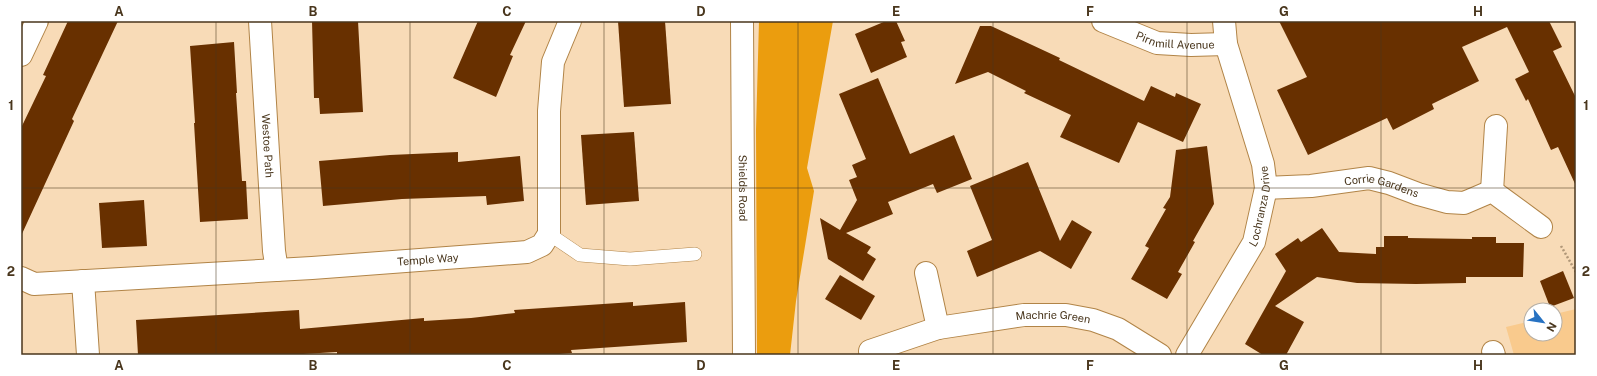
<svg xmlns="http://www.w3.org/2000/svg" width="1597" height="376" viewBox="0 0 1597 376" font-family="'Public Sans',sans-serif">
<rect width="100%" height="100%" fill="#f8dbb7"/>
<polygon fill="#f9ca8d" points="1576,309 1576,355 1514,355 1506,327 1531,321 1531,334 1555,334 1555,314"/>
<polygon fill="#eb9d0e" points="759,21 833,21 807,168 814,191 796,301 790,355 757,355 756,130"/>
<g fill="#683000">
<polygon points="68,21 118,21 72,119 74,121 21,236 21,128 46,76 43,75"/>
<polygon points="312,21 358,21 363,112 320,114 319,98 314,98"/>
<polygon points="478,21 526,21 510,55 513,56 496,97 453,78"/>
<polygon points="618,21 665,21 671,104 624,107"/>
<polygon points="886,21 896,21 905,41 901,42 907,57 871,73 855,34"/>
<polygon points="1279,21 1549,21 1562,47 1553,51 1576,98 1576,186 1558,147 1551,150 1528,99 1526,101 1515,79 1529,72 1507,27 1462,47 1479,81 1432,104 1434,109 1393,130 1387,118 1308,155 1277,90 1307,77"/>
<polygon points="980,26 991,26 1060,58 1059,60 1144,101 1151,86 1175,97 1176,93 1201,104 1183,142 1138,122 1119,163 1060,137 1071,115 1024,93 1026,91 988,72 955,84"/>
<polygon points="234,42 237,93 236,93 242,181 246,181 248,219 200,222 194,123 195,123 190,46"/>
<polygon points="878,78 910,154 954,135 972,179 937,193 933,184 888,202 893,214 846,233 871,247 867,253 876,259 863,281 828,259 820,218 840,230 857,200 849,180 857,177 852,165 866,159 839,94"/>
<polygon points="634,132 639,201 586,205 581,135"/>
<polygon points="1207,146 1214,204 1193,241 1195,242 1178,272 1182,274 1167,299 1131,279 1149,248 1145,246 1166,209 1163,208 1170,197 1176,150"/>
<polygon points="458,152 458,162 520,156 524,201 487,205 486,196 402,199 323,206 319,161 390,155"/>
<polygon points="1028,162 1060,241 1072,220 1092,232 1071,269 1040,251 977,277 967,251 992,240 970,186"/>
<polygon points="144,200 147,246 102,248 99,203"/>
<polygon points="1322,228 1339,252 1376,254 1376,247 1384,247 1384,236 1408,236 1408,238 1472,239 1472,237 1496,237 1496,243 1524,243 1523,277 1466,277 1466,283 1416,284 1357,283 1317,277 1275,306 1304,322 1286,355 1263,355 1245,344 1286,271 1275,254 1298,238 1301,242"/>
<polygon points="1563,271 1574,298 1550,307 1540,281"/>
<polygon points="840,275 875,296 861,320 825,299"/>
<polygon points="633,302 633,306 685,302 687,342 571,350 572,353 546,355 337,355 337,352 286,355 138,355 136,320 299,310 300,329 424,318 424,321 471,318 515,313 514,310"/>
</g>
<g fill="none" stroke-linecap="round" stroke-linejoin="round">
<g stroke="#b18447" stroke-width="14">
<polyline id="lane" points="549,234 580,255 630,259 695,254"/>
</g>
<g stroke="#b18447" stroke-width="24">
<g id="street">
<path id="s1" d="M260,21l14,230 3,19"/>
<path id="s2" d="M742,21l2,334"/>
<path id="s3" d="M1103,21l54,22 34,2 35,-1"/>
<polyline points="21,55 37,21"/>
<path id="s4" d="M1266,188l45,-2 58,-8 20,5 29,11 29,8 17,1 28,-12 49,36"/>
<polyline points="1492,191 1496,126"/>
<polyline points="926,273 938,328"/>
<path id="s5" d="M21,278l13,6 278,-16 215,-16 15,-7 7,-11v-123l4,-49 17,-41"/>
<polyline points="83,281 88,355"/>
<path id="s6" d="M870,351l68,-23 86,-13h42l27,5 25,9 42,26"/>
<polyline points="1493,352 1494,355"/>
<path id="s7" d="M1187,355l67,-113 12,-54 -3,-24 -37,-120 -2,-23"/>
</g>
</g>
<polyline stroke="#b09778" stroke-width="2.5" stroke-dasharray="2 2" stroke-linecap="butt" points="1561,246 1576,272"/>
<use href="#lane" stroke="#fff" stroke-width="13"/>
<use href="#street" stroke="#fff" stroke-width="22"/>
</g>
<path fill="none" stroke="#49361d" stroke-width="1" stroke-opacity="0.55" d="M216,21v334M410,21v334M604,21v334M798,21v334M993,21v334M1187,21v334M1381,21v334M21,188h1555"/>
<g text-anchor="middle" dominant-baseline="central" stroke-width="4" stroke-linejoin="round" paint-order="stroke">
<g font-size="11" fill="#49361d" stroke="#fff">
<text stroke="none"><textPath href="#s3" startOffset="76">Pirnmill Avenue</textPath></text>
<text stroke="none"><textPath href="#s1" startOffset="125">Westoe Path</textPath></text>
<text stroke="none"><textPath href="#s2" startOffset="167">Shields Road</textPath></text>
<text stroke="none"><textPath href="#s4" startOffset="117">Corrie Gardens</textPath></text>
<text stroke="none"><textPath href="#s7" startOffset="168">Lochranza Drive</textPath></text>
<text stroke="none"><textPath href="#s5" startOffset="409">Temple Way</textPath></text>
<text stroke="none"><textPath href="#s6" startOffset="188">Machrie Green</textPath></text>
</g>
</g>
<rect width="1597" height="376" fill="none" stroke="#ffffff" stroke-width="44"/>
<g transform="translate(1543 322) rotate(120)"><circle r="19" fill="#ffffff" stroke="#b6afa5"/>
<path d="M0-3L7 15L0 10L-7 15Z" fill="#2772c2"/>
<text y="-6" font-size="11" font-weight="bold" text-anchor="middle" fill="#49361d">N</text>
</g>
<rect x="22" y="22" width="1553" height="332" fill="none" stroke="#49361d" stroke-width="1.5"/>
<g font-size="13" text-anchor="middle" font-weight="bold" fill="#49361d">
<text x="119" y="16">A</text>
<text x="313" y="16">B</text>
<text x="507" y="16">C</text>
<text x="701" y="16">D</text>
<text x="896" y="16">E</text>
<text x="1090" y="16">F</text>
<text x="1284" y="16">G</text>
<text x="1478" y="16">H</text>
<text x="11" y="110">1</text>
<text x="1586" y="110">1</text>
<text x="11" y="276">2</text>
<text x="1586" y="276">2</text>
<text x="119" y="370">A</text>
<text x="313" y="370">B</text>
<text x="507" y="370">C</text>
<text x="701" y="370">D</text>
<text x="896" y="370">E</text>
<text x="1090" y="370">F</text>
<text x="1284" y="370">G</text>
<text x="1478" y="370">H</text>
</g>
</svg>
